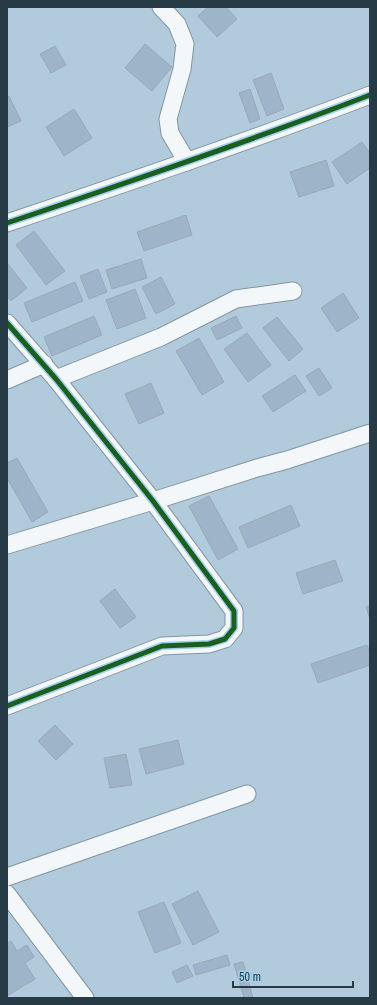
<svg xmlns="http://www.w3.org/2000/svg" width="377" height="1005" viewBox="0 0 377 1005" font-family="'Archivo Narrow',sans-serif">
<rect width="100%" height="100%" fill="#b2cbdc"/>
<g fill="#9eb4c9" stroke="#99a9b8">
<polygon points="208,7 226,7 237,19 217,37 198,16"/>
<polygon points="145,44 172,67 152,91 125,68"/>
<polygon points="55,46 66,65 51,73 40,54"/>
<polygon points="271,73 284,109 267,116 253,80"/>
<polygon points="250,89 260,119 250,123 239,93"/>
<polygon points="9,96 21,121 7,127 7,97"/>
<polygon points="74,109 92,138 64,156 46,127"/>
<polygon points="362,142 370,153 370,168 347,184 332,162"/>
<polygon points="326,160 334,186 299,197 290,172"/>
<polygon points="186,215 192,235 144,251 137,232"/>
<polygon points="34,231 65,271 46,285 16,245"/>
<polygon points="141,259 147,278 112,289 106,270"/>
<polygon points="7,263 27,288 11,301 7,296"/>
<polygon points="98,269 107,292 89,299 80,276"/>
<polygon points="161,277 175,304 156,314 142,287"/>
<polygon points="75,282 83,301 32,322 24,303"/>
<polygon points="135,289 146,318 117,329 106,300"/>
<polygon points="343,293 359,318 337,332 321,308"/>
<polygon points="94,316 102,335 52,356 44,337"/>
<polygon points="236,316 242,328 217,340 211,328"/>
<polygon points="277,317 303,349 289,361 263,328"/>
<polygon points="247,333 271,365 248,382 224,349"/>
<polygon points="199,338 224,382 202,395 176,351"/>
<polygon points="319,368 332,388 319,396 306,376"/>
<polygon points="295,375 306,391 273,412 262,396"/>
<polygon points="151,383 164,413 139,424 125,394"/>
<polygon points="17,458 48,512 32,522 7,478 7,463"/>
<polygon points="209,496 238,549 218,560 189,506"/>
<polygon points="291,505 300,526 248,548 239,527"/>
<polygon points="335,560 343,581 303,594 296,573"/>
<polygon points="115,589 136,617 120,628 100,601"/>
<polygon points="370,606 370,619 366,607"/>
<polygon points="367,645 370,653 370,665 318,683 311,664"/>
<polygon points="55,725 73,744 56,760 38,741"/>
<polygon points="178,740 184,764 146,774 139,749"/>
<polygon points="126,754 132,785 110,788 104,758"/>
<polygon points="198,891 219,932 193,945 172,904"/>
<polygon points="164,902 181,943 155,953 138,912"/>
<polygon points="11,941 17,951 27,945 34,957 25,963 35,979 7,996 7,944"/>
<polygon points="227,955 230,965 196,975 193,965"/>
<polygon points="243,962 253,998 244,998 234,964"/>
<polygon points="187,965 193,976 177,983 172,972"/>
</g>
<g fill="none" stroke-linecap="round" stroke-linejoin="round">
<g stroke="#8296a3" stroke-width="19">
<g id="street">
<polyline points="161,7 177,24 185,44 182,69 168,119 170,133 187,162"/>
<path d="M7,223c122,-41 243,-82 363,-128"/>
<polyline points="7,323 56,379 153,501 234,611 234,628 225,639 209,644 162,646 7,706"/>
<polyline points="56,379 161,337 236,299 293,291"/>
<polyline points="7,380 44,364"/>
<polyline points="7,545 153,501 257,468 287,460 370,433"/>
<polyline points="7,877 247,794"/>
<polyline points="7,894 85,998"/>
</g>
</g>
<use href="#street" stroke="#f3f7fa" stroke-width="17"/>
<g stroke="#a0cfed" stroke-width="8">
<g id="cycleway">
<path d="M7,223c122,-41 243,-82 363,-128"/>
<polyline points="7,323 56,379 153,501 234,611 234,628 225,639 209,644 162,646 7,706"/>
</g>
</g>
<use href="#cycleway" stroke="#1b5e20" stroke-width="5"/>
</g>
<rect width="377" height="1005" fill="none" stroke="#273b47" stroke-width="16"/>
<path d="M233 981v6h120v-6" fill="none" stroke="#273b47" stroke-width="2"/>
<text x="239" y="981" font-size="12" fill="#273b47" stroke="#a0cfed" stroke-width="3" paint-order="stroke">50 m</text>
</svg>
